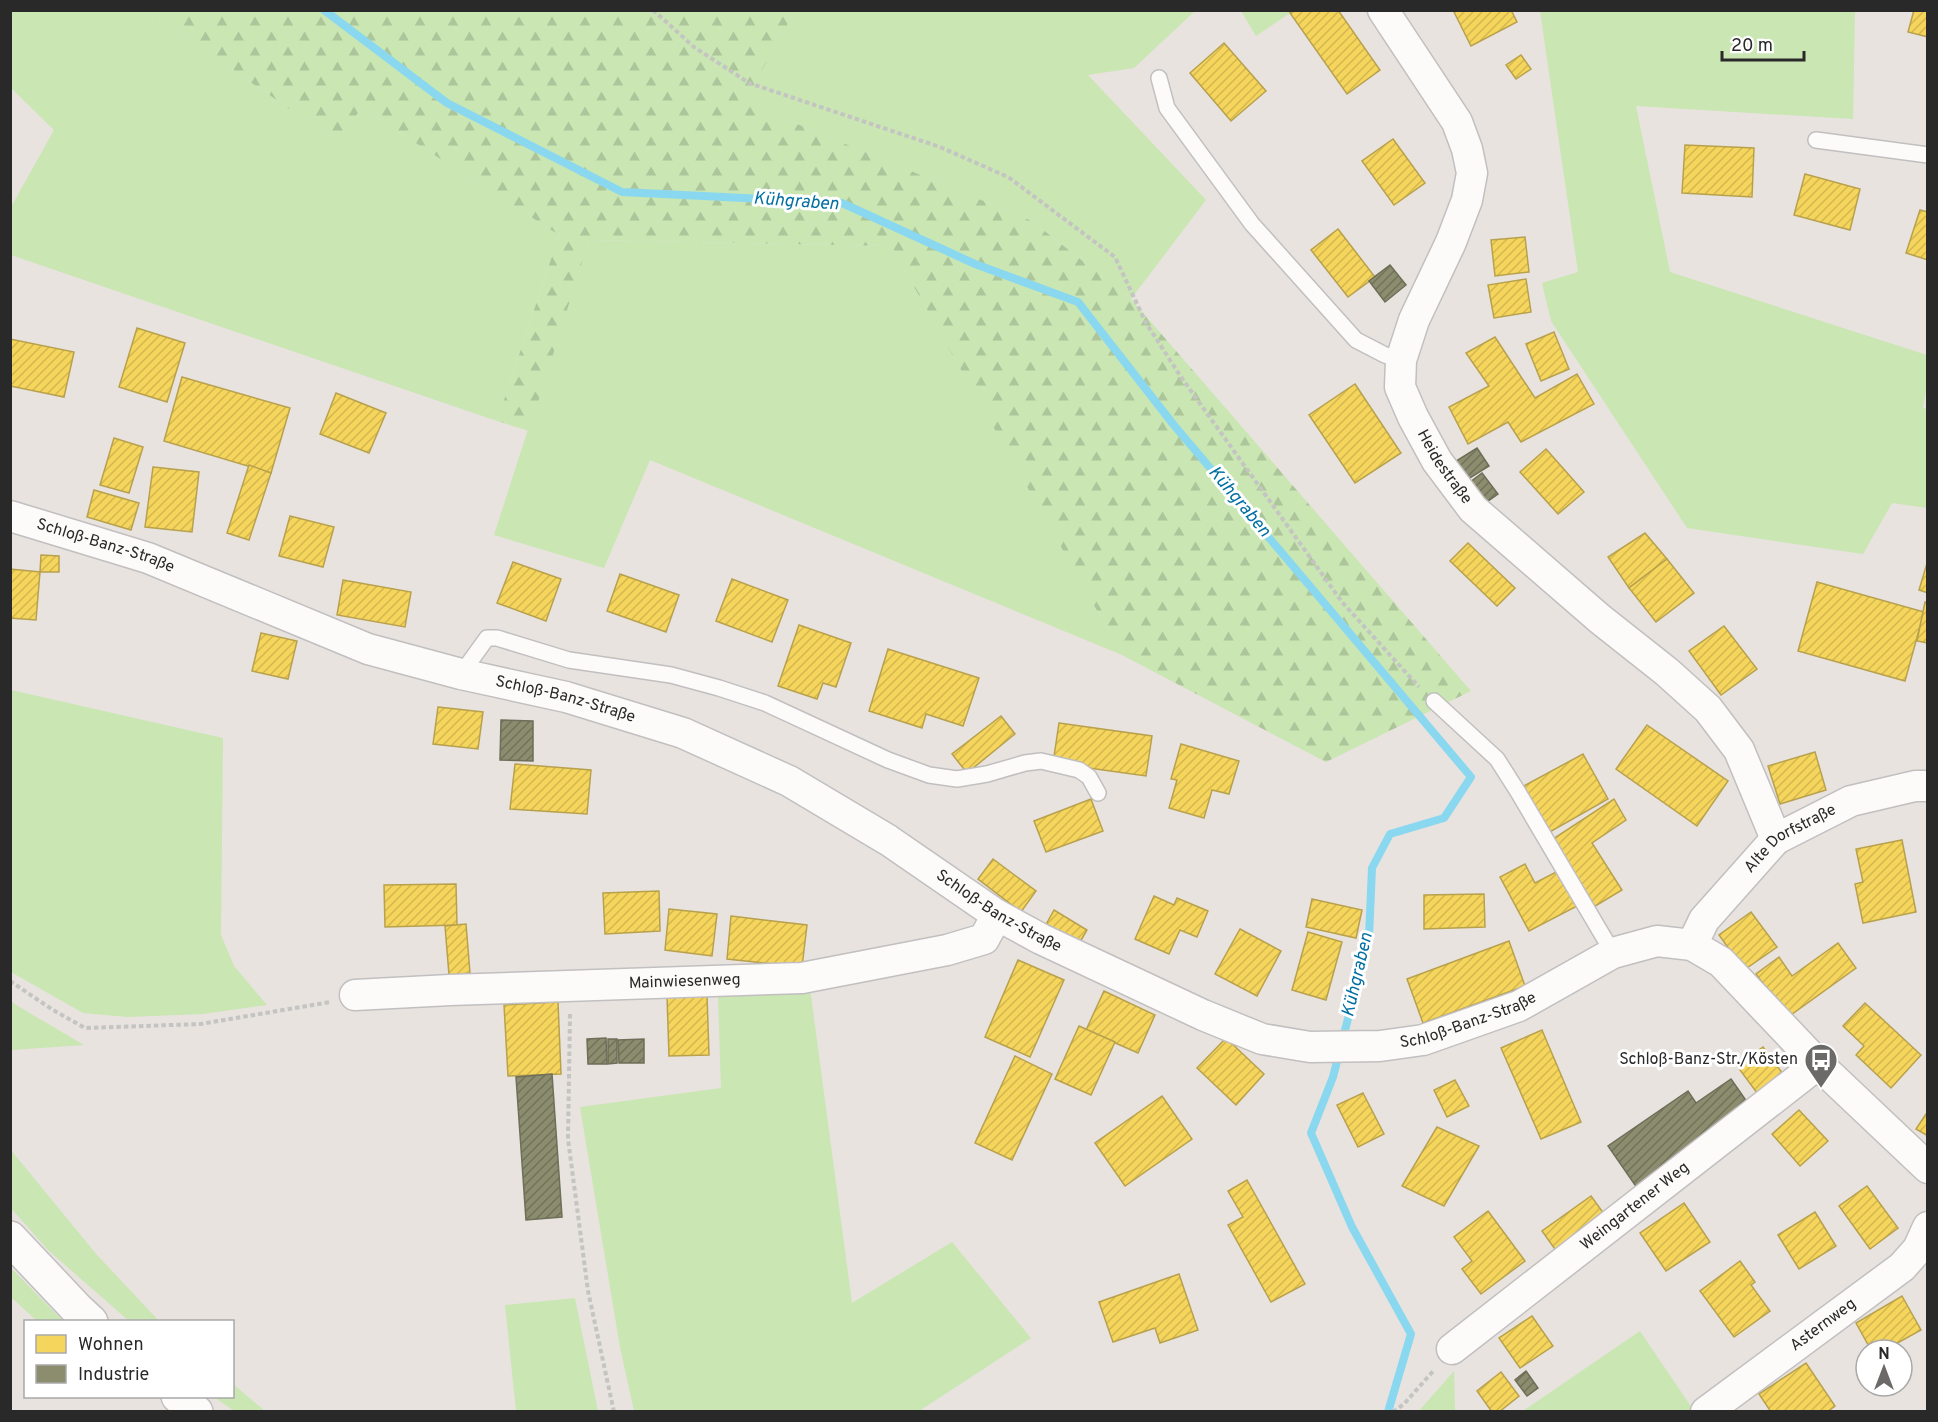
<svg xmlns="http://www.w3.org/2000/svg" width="1938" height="1422" viewBox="0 0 1938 1422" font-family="Overpass,sans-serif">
<defs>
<pattern id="forest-firs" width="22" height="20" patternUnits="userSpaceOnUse" patternTransform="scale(1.5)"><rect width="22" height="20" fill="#c9e6b3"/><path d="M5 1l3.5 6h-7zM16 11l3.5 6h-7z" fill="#adc59a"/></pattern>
<pattern id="homes-hatch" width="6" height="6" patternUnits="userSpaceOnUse" patternTransform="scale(1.5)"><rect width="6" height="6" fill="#f6d55c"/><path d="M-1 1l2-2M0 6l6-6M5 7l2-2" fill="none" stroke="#d3b750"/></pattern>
<pattern id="industry-hatch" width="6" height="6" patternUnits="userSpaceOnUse" patternTransform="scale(1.5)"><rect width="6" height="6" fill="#8c8c6e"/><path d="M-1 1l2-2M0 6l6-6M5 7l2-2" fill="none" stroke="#72725a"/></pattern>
</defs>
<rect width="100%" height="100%" fill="#e8e3de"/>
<g fill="#c9e6b3">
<polygon points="11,10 147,11 339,143 361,108 559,235 497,421 11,255 11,207 54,130 11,88"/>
<polygon points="795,11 1195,11 1134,68 1088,75 1206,200 1131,299 1032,221 743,102"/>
<polygon points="1241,11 1293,11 1256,36"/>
<polygon points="1540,11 1855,11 1853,119 1636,106 1670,272 1927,355 1927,385 1923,408 1927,409 1927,508 1892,503 1863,554 1687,528 1551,321 1542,283 1578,272"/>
<polygon points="589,240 891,246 1122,655 650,460 604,568 494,535"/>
<polygon points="11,690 223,738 221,935 234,966 267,1005 203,1014 127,1017 83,1013 11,972"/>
<polygon points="810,988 852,1303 952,1242 1031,1338 919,1411 634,1411 620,1347 580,1107 721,1088 718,997"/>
<polygon points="11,1001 16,1005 84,1045 11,1050"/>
<polygon points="10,1149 97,1255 159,1321 129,1321 48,1250 11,1208"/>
<polygon points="11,1268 61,1319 64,1321 37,1321 11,1297"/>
<polygon points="575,1298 598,1411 516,1411 505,1305"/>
<polygon points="1640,1331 1692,1408 1690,1411 1523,1411"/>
<polygon points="1454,1371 1455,1411 1419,1411"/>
<polygon points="233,1384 265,1411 234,1411 214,1397 232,1396"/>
</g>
<polygon fill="url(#forest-firs)" points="147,11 795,11 744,102 1032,221 1131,299 1471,691 1326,762 1122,655 891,246 589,240 529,431 497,421 559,235 361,108 339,143"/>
<g fill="url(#homes-hatch)" stroke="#b8a14d" stroke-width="1.5">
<polygon points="1294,10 1338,10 1380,70 1347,94 1290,13"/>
<polygon points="1453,10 1511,10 1517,22 1471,46"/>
<polygon points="1914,10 1928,10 1928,37 1908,32"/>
<polygon points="1224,43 1266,91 1231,121 1190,73"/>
<polygon points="1521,55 1531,69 1516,79 1506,65"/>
<polygon points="1393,139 1425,183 1394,205 1362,161"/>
<polygon points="1685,145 1754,148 1752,197 1682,193"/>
<polygon points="1805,174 1860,189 1850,230 1794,215"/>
<polygon points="1920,210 1928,212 1928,260 1906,253"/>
<polygon points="1338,229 1375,277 1348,297 1311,250"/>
<polygon points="1525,237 1529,272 1495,276 1491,240"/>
<polygon points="1526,279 1531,312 1494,318 1488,285"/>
<polygon points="137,328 185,343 167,402 119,387"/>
<polygon points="1554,332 1569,369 1541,381 1526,344"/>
<polygon points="1495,337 1535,398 1577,374 1594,404 1521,442 1508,422 1468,444 1449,407 1489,386 1466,353"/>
<polygon points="10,339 74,352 64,397 10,386"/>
<polygon points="182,377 290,408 271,473 164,441"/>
<polygon points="1355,384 1401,453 1355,483 1309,415"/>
<polygon points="336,393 386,413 369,453 320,434"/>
<polygon points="114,438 143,447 129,493 100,485"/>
<polygon points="1546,449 1584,492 1558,514 1520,472"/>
<polygon points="249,465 271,473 249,540 227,533"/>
<polygon points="153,467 199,472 192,532 145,527"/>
<polygon points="94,490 139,503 131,530 87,517"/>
<polygon points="290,516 334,527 323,567 279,556"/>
<polygon points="1645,533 1667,559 1629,588 1608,557"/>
<polygon points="1468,543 1515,588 1497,606 1450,561"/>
<polygon points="41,555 59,556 59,572 40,572"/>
<polygon points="1667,559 1694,593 1656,622 1629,588"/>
<polygon points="1928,560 1928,593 1919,590"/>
<polygon points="513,562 561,579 546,621 497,603"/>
<polygon points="10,569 40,572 36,620 10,618"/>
<polygon points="620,574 679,595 666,632 607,611"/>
<polygon points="732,579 788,600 772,642 716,621"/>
<polygon points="343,580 411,592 405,627 337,615"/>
<polygon points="1817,582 1924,612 1905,681 1798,651"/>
<polygon points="1925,602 1928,603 1928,643 1917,641"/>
<polygon points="799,625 851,643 836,687 823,683 817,699 778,686"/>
<polygon points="1724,626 1757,669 1721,695 1689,651"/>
<polygon points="261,633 297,641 288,679 252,671"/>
<polygon points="888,649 979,678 963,726 926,714 922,728 869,711"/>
<polygon points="438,707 483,712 478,749 433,744"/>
<polygon points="1001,716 1015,734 967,773 952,754"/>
<polygon points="1059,723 1152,736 1146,776 1053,763"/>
<polygon points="1647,725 1728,781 1697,826 1616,769"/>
<polygon points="1181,744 1239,761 1229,794 1212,790 1204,818 1169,808 1177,780 1171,779"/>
<polygon points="1815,752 1826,790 1780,804 1768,766"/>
<polygon points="1583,754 1608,799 1548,833 1522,787"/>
<polygon points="515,764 591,770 587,814 510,809"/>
<polygon points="1091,799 1103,831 1046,852 1034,821"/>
<polygon points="1614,799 1626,820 1592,843 1622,890 1592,908 1553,839"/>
<polygon points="1902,840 1916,912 1863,923 1855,884 1863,882 1856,849"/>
<polygon points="993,859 1036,891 1021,912 978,879"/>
<polygon points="1525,864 1535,883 1562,869 1581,904 1529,931 1500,877"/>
<polygon points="456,884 457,925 385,927 384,885"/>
<polygon points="659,891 660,931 605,934 603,893"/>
<polygon points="1484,894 1485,927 1424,929 1424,895"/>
<polygon points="1154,896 1174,905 1177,898 1208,911 1197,937 1180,930 1169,954 1135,939"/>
<polygon points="1312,899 1362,910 1356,938 1306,927"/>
<polygon points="669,909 717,914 712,956 665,950"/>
<polygon points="1054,910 1087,930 1076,949 1043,930"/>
<polygon points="1751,912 1777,947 1744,970 1719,935"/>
<polygon points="731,916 807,925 802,967 727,959"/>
<polygon points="466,924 470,973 449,975 445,926"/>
<polygon points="1240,929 1281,951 1257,996 1215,974"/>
<polygon points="1308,932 1342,942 1326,1000 1292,990"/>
<polygon points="1509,941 1525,986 1423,1023 1407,979"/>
<polygon points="1838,943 1856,968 1788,1017 1756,974 1779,957 1792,976"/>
<polygon points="1018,960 1064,980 1030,1057 985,1037"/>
<polygon points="1104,991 1155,1015 1138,1053 1086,1030"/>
<polygon points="707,995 709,1055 669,1056 667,996"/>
<polygon points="558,1002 561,1074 508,1076 504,1005"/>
<polygon points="1865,1003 1921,1055 1891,1088 1856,1055 1864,1046 1843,1026"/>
<polygon points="1079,1026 1115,1042 1091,1095 1055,1079"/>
<polygon points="1542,1030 1581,1122 1541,1139 1501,1048"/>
<polygon points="1226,1038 1264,1074 1236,1105 1197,1068"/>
<polygon points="1763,1047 1789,1082 1763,1101 1737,1066"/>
<polygon points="1015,1056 1052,1074 1012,1160 975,1143"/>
<polygon points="1455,1080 1469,1106 1447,1117 1434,1090"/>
<polygon points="1363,1093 1384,1134 1358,1147 1337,1105"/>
<polygon points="1162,1096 1192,1139 1125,1186 1095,1143"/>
<polygon points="1799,1110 1828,1141 1800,1166 1772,1134"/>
<polygon points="1928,1111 1928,1136 1916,1129"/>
<polygon points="1437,1127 1479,1146 1444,1206 1402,1186"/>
<polygon points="1247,1180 1305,1284 1271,1302 1228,1225 1243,1217 1228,1191"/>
<polygon points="1867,1186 1898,1228 1870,1249 1839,1206"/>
<polygon points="1591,1196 1607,1218 1557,1252 1542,1231"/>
<polygon points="1684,1203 1710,1242 1666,1271 1640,1233"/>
<polygon points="1488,1211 1525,1261 1481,1294 1462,1269 1472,1261 1454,1237"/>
<polygon points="1815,1212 1836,1246 1799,1269 1778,1235"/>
<polygon points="1740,1261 1755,1282 1751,1285 1770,1311 1734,1337 1700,1291"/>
<polygon points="1179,1274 1198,1330 1160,1343 1155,1328 1113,1342 1099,1302"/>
<polygon points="1902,1296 1921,1330 1885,1350 1871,1350 1856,1323"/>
<polygon points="1532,1316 1553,1346 1520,1368 1499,1338"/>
<polygon points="1806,1363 1835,1406 1827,1412 1771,1412 1759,1394"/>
<polygon points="1501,1372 1519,1396 1499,1412 1492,1412 1477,1391"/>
</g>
<g fill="url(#industry-hatch)" stroke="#6e6e59" stroke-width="1.5">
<polygon points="1390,265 1406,285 1385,302 1369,281"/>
<polygon points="1477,448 1489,466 1465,481 1453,463"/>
<polygon points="1482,473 1498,494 1484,504 1469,483"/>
<polygon points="501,720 533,721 533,761 500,760"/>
<polygon points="606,1038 607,1064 588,1064 587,1039"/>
<polygon points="608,1039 617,1039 617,1063 608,1064"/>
<polygon points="644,1039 644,1063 619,1063 618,1040"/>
<polygon points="552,1074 562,1217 526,1220 516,1077"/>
<polygon points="1731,1079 1759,1119 1644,1198 1608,1146 1688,1091 1696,1103"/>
<polygon points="1526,1371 1538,1388 1527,1396 1515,1380"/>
</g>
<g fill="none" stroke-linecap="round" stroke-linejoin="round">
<polyline stroke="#8ad8f0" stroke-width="8" points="324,10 447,103 622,192 842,203 975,264 1078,302 1173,424 1471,777 1444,818 1390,834 1372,868 1369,937 1333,1077 1311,1133 1352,1227 1411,1334 1388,1412"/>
<g stroke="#c1bfc0" stroke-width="18">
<g id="lane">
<polyline points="1159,78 1167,108 1252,224 1356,340 1385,355 1401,360"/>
<polyline points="1816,140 1928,155"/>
<polyline points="461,674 487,638 497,638 569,660 671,675 719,688 765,703 888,760 929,775 957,779 987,774 1025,763 1041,761 1079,770 1089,777 1098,793"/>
<polyline points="1434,701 1497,759 1518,792 1613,953"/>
</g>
</g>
<g stroke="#c1bfc0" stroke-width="33">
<g id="street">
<path id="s1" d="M1383,10l74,112 10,27 5,24 -5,27 -16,42 -37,78 -13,40 -1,27 13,30 24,44 36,48 127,110 67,53 41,37 31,41 37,89"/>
<path id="s2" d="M10,516l138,42 220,91 93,25 105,23 117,36 106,48 99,59 109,75 44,24 162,76 59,24 48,8 70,-1 43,-6 96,-34 94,-53 44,-12 35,4 29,17 97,102 110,104"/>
<path id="s3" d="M1692,945l12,-25 72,-81 75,-38 64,-15h13"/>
<path id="s4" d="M355,995l95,-5 352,-12 145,-28 37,-11 13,-24"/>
<path id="s5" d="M1452,1349l366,-285"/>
<path id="s6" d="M1706,1412l196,-145 16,-18 10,-22"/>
</g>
</g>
<g stroke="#c1bfc0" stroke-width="36">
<g id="secondary">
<polyline points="10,1238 77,1309 91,1322"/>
<polyline points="178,1396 196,1412"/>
</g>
</g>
<g stroke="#c4c4c3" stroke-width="4" stroke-dasharray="4.5 3" stroke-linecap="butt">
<polyline points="653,10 694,47 749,83 940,147 1008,177 1115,257 1146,323 1181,377 1342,602 1419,687"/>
<polyline points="10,981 53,1010 85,1028 201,1024 330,1002"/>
<polyline points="570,1014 568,1139 588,1291 614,1412"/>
<polyline points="1393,1412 1404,1404 1434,1370"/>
</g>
<use href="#lane" stroke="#fcfbfa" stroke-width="15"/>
<use href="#street" stroke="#fcfbfa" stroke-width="30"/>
<use href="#secondary" stroke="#fcfbfa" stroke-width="33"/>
</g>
<defs>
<g id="bus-pin" transform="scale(1.725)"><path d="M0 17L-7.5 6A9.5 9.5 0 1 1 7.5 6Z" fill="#6c6a68" stroke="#fff"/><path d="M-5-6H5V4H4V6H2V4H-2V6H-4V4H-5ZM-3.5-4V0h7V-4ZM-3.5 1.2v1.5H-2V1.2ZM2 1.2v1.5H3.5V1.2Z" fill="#fff"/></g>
</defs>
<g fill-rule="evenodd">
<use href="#bus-pin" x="1821" y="1060"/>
</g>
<g text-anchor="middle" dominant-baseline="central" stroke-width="6" stroke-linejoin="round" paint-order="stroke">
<g font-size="16" fill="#292929" stroke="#fff">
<text stroke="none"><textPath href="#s1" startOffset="507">Heidestraße</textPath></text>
<text stroke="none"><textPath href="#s2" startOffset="100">Schloß-Banz-Straße</textPath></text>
<text stroke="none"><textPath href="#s2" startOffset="586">Schloß-Banz-Straße</textPath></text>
<text stroke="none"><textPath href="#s3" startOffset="148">Alte Dorfstraße</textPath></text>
<text stroke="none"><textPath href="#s2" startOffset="1072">Schloß-Banz-Straße</textPath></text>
<text stroke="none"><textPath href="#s4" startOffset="330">Mainwiesenweg</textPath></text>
<text stroke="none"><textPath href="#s2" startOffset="1576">Schloß-Banz-Straße</textPath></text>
<text stroke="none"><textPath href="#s5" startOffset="232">Weingartener Weg</textPath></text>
<text stroke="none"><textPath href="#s6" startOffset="146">Asternweg</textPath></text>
</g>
<g font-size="16" fill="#292929" stroke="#fff" text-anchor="end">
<text x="1798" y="1060">Schloß-Banz-Str./Kösten</text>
</g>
<g font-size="18" font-style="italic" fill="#026fa3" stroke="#fff">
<text transform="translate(796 202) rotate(4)">Kühgraben</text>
<text transform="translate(1239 502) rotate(50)">Kühgraben</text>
<text transform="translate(1358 975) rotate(-77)">Kühgraben</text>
</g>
</g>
<rect width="1938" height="1422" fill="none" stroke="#292929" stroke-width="24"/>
<rect x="24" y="1320" width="210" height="78" fill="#ffffff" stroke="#a9a9a9" stroke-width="1.5"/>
<rect x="36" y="1335" width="30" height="18" fill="#f6d55c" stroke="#a9a9a9" stroke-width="1.5"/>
<text x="78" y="1350" font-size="18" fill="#292929">Wohnen</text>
<rect x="36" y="1365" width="30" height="18" fill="#8c8c6e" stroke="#a9a9a9" stroke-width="1.5"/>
<text x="78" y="1380" font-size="18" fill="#292929">Industrie</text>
<g transform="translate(1884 1368)"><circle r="28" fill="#ffffff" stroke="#a9a9a9" stroke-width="1.5"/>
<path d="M0-4.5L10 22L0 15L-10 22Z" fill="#6c6a68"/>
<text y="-9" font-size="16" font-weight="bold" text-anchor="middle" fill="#292929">N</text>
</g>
<path d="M1722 51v9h82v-9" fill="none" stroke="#292929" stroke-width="3"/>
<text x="1731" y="51" font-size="18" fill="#292929" stroke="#ffffff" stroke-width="4.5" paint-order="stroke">20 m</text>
</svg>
